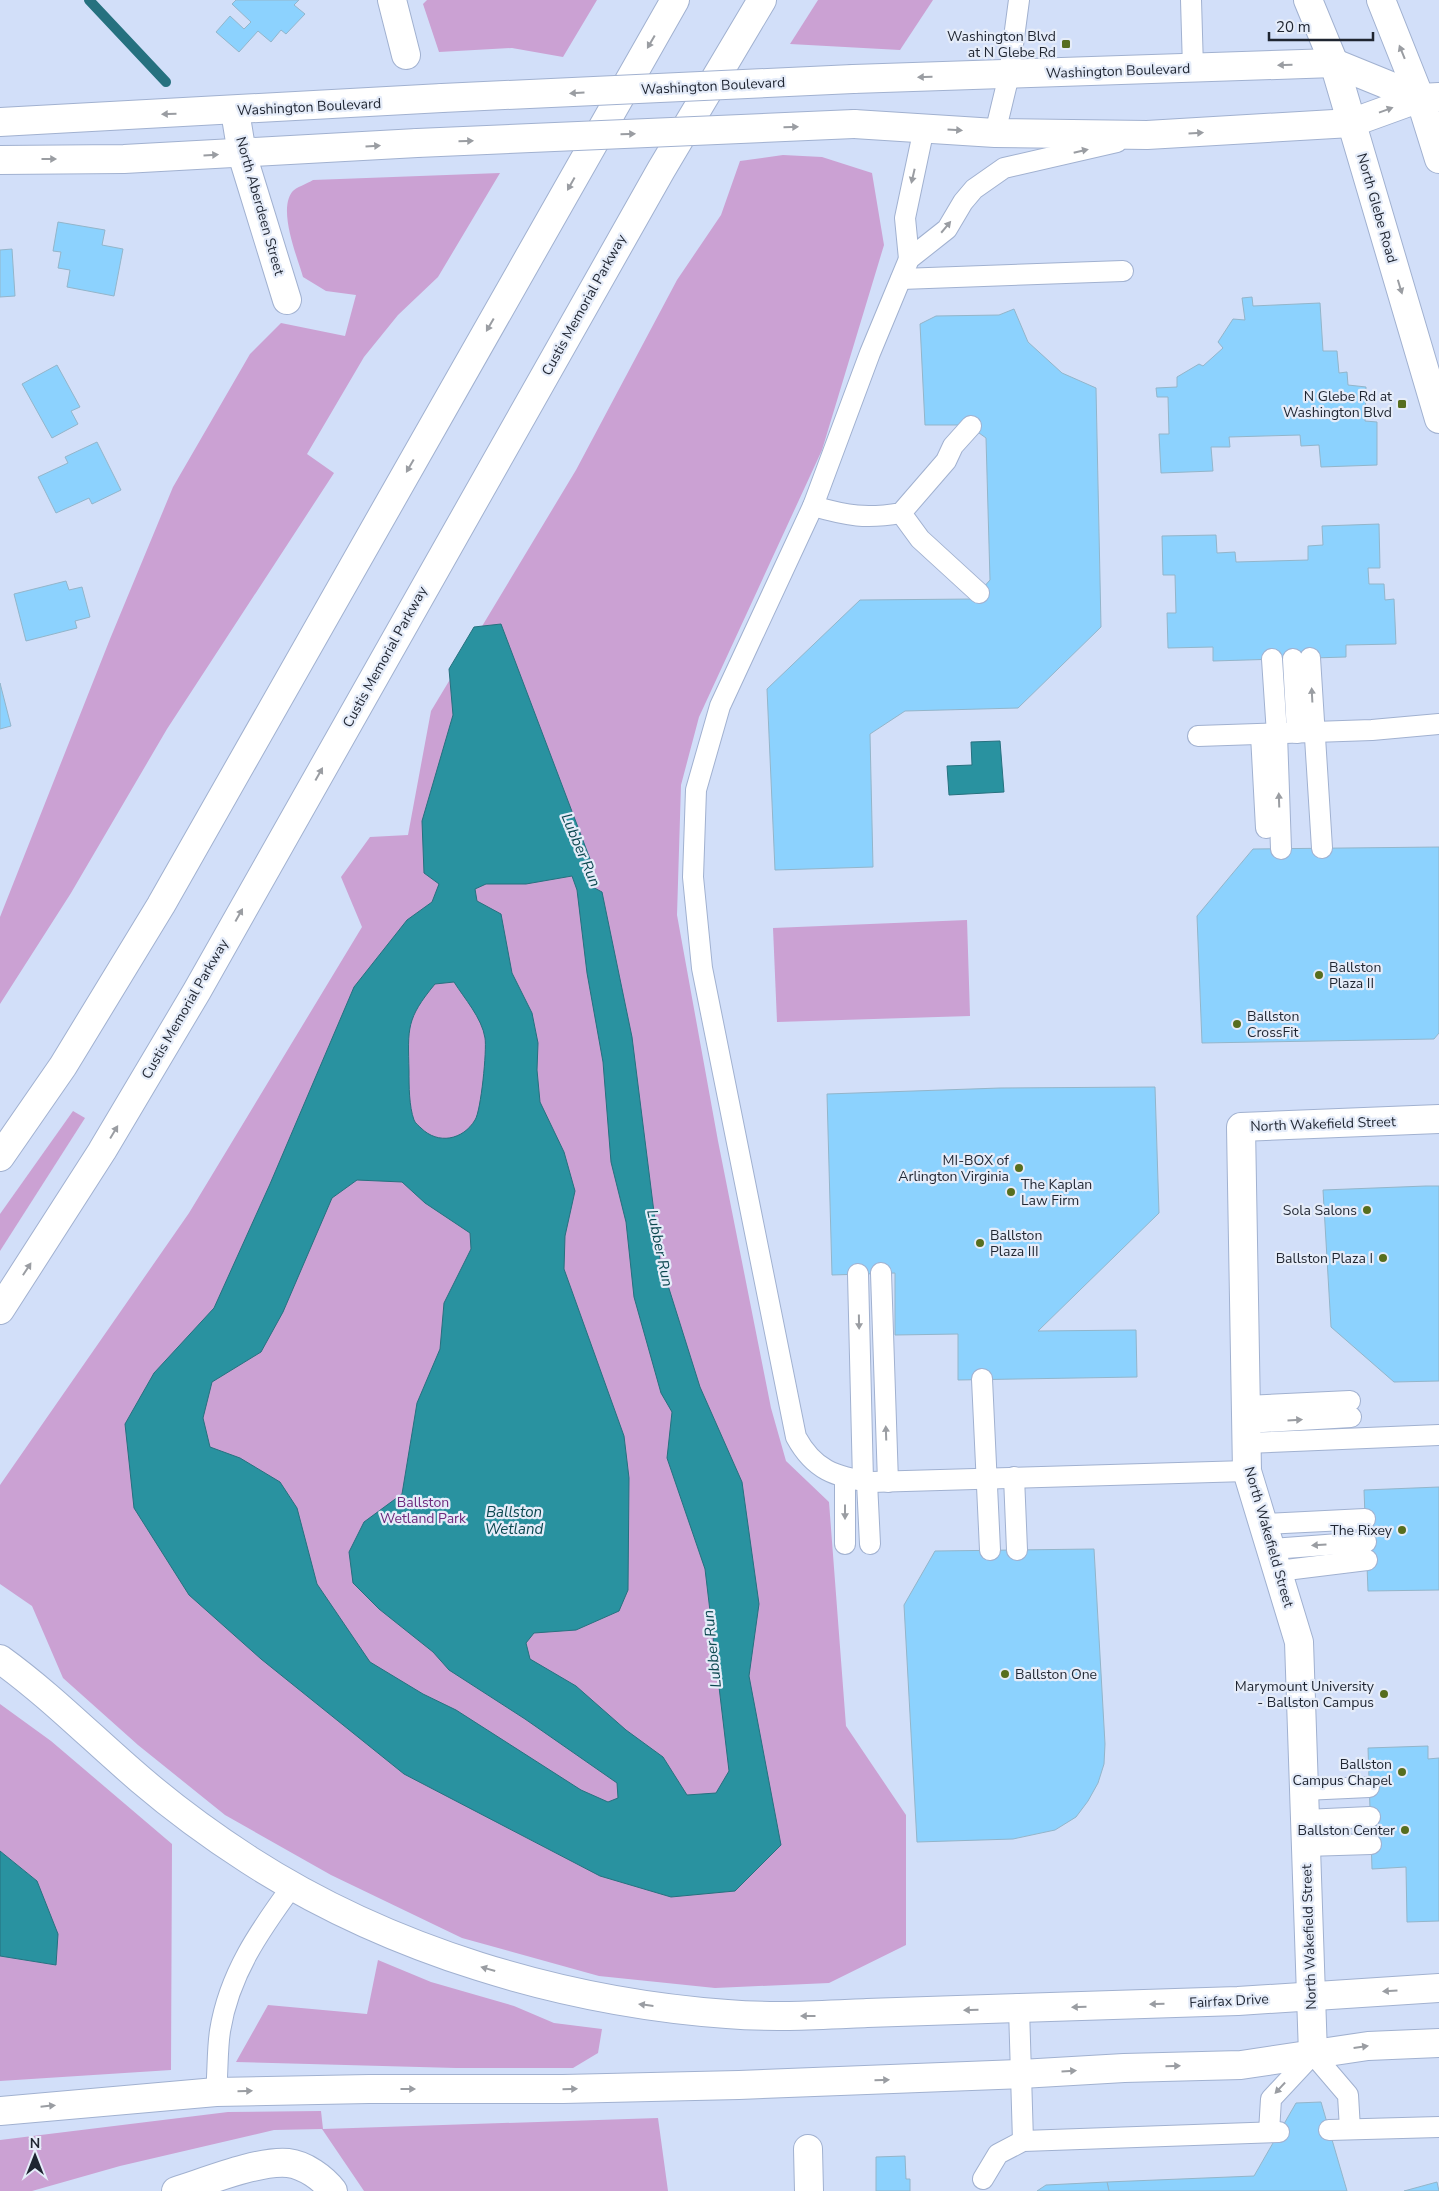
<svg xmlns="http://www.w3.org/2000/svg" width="1439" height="2191" viewBox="0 0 1439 2191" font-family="'Nunito Sans',sans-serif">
<rect width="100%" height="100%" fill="#d2dff9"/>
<g fill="#cba1d3">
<polygon points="427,0 597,0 563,57 512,48 439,52 423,4"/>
<polygon points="818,0 933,0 900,50 790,44"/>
<polygon points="783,155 822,157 872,173 884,245 822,450 699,717 681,785 677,915 718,1141 771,1408 786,1461 829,1502 846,1726 906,1815 906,1945 829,1983 715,1988 599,1976 462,1938 331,1875 225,1815 138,1745 63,1678 32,1606 0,1584 0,1485 189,1213 362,927 341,877 370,837 408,835 431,711 576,470 677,280 721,215 740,161"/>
<path d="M500,173l-62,104 -40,38 -34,42 -57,97 27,19 -167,256 -96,164 -71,111v-87l110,-278 63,-152 77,-133 31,-31 64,13 11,-41 -30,-4 -23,-14c-6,-21 -25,-66 -11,-85 4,-5 15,-8 21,-12z"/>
<polygon points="967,920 970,1016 777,1022 773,928"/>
<polygon points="73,1111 85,1118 0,1251 0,1214"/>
<polygon points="0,1704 51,1741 172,1844 171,2070 0,2081 0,1956 56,1965 37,1881 0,1851"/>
<polygon points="378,1960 431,1982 514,2006 554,2023 602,2029 598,2053 573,2068 456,2068 236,2062 268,2005 367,2014"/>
<polygon points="321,2111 323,2129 658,2118 668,2191 364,2191 322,2129 274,2130 120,2166 32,2191 0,2191 0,2140 228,2112"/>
</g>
<g fill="#2992a0" stroke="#26717f" fill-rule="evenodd">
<path d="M501,624l89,235 -5,13 4,13 13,7 30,145 28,223 40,127 42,95 17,122 -10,72 32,169 -46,46 -64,6 -71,-21 -196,-102 -143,-115 -72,-64 -55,-87 -9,-84 29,-51 60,-65 56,-124 84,-197 53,-67 25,-18 7,-18 -15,-11 -2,-52 31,-106 -4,-46 25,-42zM572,876l5,14 10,83 16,89 8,100 15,60 8,75 27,96 11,19 -5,46 38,111 24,202 -13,22 -29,2 -24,-38 -37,-27 -50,-44 -46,-27 -4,-16 8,-10 42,-3 43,-19 9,-21 1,-112 -5,-42 -60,-167 1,-33 10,-45 -11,-39 -24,-50 -3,-32 1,-27 -6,-30 -20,-40 -11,-59 -24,-13 -2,-12 11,-5h40zM454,982c10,16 28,36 31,56 2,12 -4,73 -10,82 -12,20 -37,25 -54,8 -2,-2 -6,-5 -7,-8 -5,-14 -5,-34 -5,-49 -1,-43 -3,-52 26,-87zM357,1180l45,2 23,21 45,30 1,16 -27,54 -4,46 -23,54 -15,91 -38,28 -15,30 4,31 26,26 54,43 16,18 76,49 92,64 1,15 -10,4 -27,-12 -125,-80 -33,-16 -53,-32 -53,-78 -20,-76 -17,-26 -40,-24 -30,-11 -7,-29 9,-36 49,-30 22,-40 49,-114z"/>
<polygon points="1000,741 1004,792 949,795 947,766 972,765 971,742"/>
<polygon points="0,1851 37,1881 58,1934 56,1965 0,1956"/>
</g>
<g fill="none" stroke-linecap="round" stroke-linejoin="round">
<polyline stroke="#26717f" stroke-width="10" points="89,0 166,82"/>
</g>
<g fill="#8cd2fe" stroke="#93b5ca">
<polygon points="236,0 299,0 294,5 305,14 286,34 281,30 271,42 258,31 239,52 216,32 230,16 244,29 251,22 232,4"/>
<polygon points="58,222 105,230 102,245 123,249 114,296 67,287 70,270 58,268 61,252 53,251"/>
<polygon points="12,249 15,296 0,297 0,250"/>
<polygon points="1252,297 1253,306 1320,303 1323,351 1337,351 1339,373 1347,372 1348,385 1366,387 1365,421 1377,422 1377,465 1321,467 1319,445 1301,446 1300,435 1229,437 1230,447 1211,447 1213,471 1161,473 1159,434 1169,434 1168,397 1157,397 1156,388 1177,387 1177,377 1199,364 1203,366 1223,348 1218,342 1233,319 1245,320 1242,298"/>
<polygon points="1014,309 1028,342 1062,373 1096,388 1101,627 1018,708 905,711 870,734 873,867 775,870 767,689 860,600 973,599 990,580 986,438 968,425 925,425 920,324 936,316 999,315"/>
<polygon points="57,365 80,407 71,411 78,424 52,438 22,384"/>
<polygon points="97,442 121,490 92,504 89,498 56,513 38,477 68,463 65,457"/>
<polygon points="1379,524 1380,568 1368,568 1369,584 1384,584 1385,600 1394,599 1396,644 1346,645 1346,657 1213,661 1213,647 1168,648 1167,613 1176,613 1175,575 1163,575 1162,536 1216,535 1217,553 1235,552 1236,562 1308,560 1308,546 1323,545 1322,526"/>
<polygon points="66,581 69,590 82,587 90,617 75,621 77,628 26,641 14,594"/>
<polygon points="0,683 11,726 0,729"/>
<polygon points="1439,847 1439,1033 1434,1039 1202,1043 1197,916 1253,849"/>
<polygon points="1155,1087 1159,1213 1038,1331 1136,1330 1137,1377 958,1380 958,1334 895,1335 895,1273 832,1275 827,1094 1000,1088"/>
<polygon points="1426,1186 1439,1186 1439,1381 1394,1382 1331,1327 1323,1190"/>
<polygon points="1439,1487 1439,1590 1368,1591 1364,1490"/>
<polygon points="1094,1549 1105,1744 1104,1764 1098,1783 1088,1801 1076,1817 1055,1830 1013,1839 917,1842 904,1605 935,1551"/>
<polygon points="1428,1746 1428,1759 1439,1758 1439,1921 1407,1922 1406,1867 1372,1869 1368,1748"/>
<polygon points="1321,2102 1347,2191 1109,2191 1107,2182 1254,2176 1296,2103"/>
<polygon points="905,2156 906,2179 910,2179 910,2191 876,2191 876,2157"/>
<polygon points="1107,2182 1109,2191 1037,2191 1046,2185"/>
<polygon points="1437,2182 1439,2191 1404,2191"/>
</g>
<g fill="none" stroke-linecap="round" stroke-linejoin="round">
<g stroke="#a1b1d0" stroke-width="22">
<g id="service">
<polyline points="1191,0 1193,68"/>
<polyline points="995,133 1009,75 1019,0"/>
<path d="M1117,142l-113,26 -30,21 -11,13 -16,27 -38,30 -39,94 -57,153 -93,200 -24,84 -3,87 9,91 94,469c18,33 39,40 75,45l376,-11"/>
<polyline points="909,259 905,218 924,128"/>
<polyline points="901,279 1123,271"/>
<path d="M813,506c35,10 53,13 88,7l45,-52 7,-15 18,-20"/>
<polyline points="901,513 920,539 979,593"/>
<polyline points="1310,658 1322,848"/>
<polyline points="1272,659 1277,734 1281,849"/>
<polyline points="1293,659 1297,733"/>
<polyline points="1261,735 1266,828"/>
<polyline points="1198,736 1372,730 1439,724"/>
<polyline points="881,1273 888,1482"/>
<polyline points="858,1274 863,1481"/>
<polyline points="982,1379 990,1550"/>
<polyline points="1246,1406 1350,1401"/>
<polyline points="1246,1423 1351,1417"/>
<polyline points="1246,1443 1439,1435"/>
<polyline points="1014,1477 1017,1550"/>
<polyline points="867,1482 870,1544"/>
<polyline points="1264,1524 1365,1519"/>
<polyline points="845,1544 845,1479"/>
<polyline points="1272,1549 1366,1542"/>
<polyline points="1278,1571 1367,1560"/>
<polyline points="1304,1790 1369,1787"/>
<polyline points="1305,1820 1370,1817"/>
<polyline points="1306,1846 1371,1844"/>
<polyline points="1019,2008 1023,2141"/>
<path d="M216,2092c2,-20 1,-41 4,-61 9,-57 40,-101 73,-146"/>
<polyline points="1329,2130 1439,2127"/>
<polyline points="1269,2132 1271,2099 1313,2054 1348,2095 1350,2129"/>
<polyline points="983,2179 998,2154 1023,2141 1279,2132"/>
</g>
</g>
<g stroke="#a1b1d0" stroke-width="30">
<g id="minor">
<polyline points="392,0 406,55"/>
<polyline points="235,111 242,154 287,300"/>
<polyline points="1313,2054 1299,1642 1247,1471 1241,1127 1439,1119"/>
<polyline points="808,2149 809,2191"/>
<path d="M176,2191c29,-9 83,-31 112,-28 17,2 35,15 45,28"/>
</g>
</g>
<g stroke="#a1b1d0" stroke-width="30">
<g id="secondary">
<polyline points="853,79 1334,63 1420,98"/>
<polyline points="0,122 442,98"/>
<polyline points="854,124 995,133 1147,135 1351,123 1420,98 1439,97"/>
<polyline points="0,160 124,159 417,143"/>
</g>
</g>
<g stroke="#a1b1d0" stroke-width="30">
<g id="primary">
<polyline points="1308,0 1334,63 1439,419"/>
<polyline points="1381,0 1420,98 1439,159"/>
<polyline points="1019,2008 1238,2001 1439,1988"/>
<polyline points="1021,2074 1124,2068 1241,2065 1368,2046 1439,2043"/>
</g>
</g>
<g stroke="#a1b1d0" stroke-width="30">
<g id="motorway">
<polyline points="0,1157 63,1066 161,905 675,0"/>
<polyline points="0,1310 102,1151 197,991 661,170 762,0"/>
<path d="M0,1659c50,36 94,81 141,121 34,29 71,56 108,80 140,90 313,142 478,154 47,4 94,1 140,-1 51,-2 102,-3 152,-5"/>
<polyline points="0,2111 216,2092 369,2089 563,2089 739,2085 1021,2074"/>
</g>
</g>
<use href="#service" stroke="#fff" stroke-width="20"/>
<use href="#minor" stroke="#fff" stroke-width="28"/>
<use href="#secondary" stroke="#fff" stroke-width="28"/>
<use href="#primary" stroke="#fff" stroke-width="28"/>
<use href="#motorway" stroke="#fff" stroke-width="28"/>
<g stroke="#a1b1d0" stroke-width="30" stroke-linecap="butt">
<g id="secondary-bridge">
<polyline points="442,98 853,79"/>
<polyline points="417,143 854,124"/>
</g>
</g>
<use href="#secondary-bridge" stroke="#fff" stroke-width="28"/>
</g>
<defs><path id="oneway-solid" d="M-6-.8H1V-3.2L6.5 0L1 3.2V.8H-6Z" transform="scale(1.25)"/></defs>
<g fill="#9a9da2">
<use href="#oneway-solid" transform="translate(651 42) rotate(120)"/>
<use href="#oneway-solid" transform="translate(1402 52) rotate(-112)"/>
<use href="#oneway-solid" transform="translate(1285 65) rotate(178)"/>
<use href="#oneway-solid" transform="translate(925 77) rotate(179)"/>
<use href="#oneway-solid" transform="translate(577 93) rotate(177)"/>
<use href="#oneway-solid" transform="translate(1386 110) rotate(-20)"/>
<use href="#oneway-solid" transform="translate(169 114) rotate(178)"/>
<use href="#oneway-solid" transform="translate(791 127) rotate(-2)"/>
<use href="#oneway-solid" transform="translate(955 130) rotate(4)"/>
<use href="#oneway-solid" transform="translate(1196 133) rotate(-3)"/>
<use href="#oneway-solid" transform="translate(628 134) rotate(-2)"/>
<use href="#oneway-solid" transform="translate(466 141) rotate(-2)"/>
<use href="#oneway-solid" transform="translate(373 146) rotate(-4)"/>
<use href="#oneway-solid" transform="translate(1081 151) rotate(-13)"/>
<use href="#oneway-solid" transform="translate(211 155) rotate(-3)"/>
<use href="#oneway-solid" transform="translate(49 159)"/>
<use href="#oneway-solid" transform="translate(913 176) rotate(103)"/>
<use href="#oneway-solid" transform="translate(571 184) rotate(119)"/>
<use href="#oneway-solid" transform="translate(946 227) rotate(-50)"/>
<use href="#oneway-solid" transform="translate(1400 287) rotate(73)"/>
<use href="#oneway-solid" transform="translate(490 325) rotate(120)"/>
<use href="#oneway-solid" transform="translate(410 466) rotate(120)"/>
<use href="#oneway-solid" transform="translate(1312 695) rotate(-93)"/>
<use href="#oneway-solid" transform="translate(319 774) rotate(-61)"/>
<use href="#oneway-solid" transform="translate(1279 800) rotate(-92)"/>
<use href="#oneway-solid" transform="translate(239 915) rotate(-61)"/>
<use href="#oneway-solid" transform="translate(114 1132) rotate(-59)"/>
<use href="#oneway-solid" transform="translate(27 1269) rotate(-57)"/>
<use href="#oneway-solid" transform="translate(859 1322) rotate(89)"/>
<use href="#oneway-solid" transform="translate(1295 1420) rotate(-3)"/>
<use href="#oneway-solid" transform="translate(886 1433) rotate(-92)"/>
<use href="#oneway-solid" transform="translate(845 1512) rotate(90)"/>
<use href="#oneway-solid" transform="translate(1319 1545) rotate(176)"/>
<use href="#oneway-solid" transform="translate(488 1969) rotate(-164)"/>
<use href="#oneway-solid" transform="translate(1390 1991) rotate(176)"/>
<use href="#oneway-solid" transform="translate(1157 2004) rotate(178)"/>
<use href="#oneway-solid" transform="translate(646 2005) rotate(-173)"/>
<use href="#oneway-solid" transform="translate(1079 2007) rotate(178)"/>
<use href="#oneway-solid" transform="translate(971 2010) rotate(178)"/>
<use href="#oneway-solid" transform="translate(808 2016) rotate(180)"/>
<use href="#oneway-solid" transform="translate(1361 2047) rotate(-8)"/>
<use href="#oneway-solid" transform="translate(1173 2066) rotate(-1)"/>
<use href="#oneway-solid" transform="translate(1069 2071) rotate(-4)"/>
<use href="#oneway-solid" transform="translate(882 2080) rotate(-2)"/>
<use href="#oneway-solid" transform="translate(1280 2088) rotate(133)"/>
<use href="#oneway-solid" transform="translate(408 2089)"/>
<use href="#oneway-solid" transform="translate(570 2089) rotate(-1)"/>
<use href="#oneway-solid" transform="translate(245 2091) rotate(-2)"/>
<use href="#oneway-solid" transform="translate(48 2106) rotate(-6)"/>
</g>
<g fill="#576e1e" stroke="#e5ecf9" stroke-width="2">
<rect x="1061" y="39" width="10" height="10" rx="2.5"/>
<rect x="1397" y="399" width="10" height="10" rx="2.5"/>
<circle cx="1319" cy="975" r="5"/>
<circle cx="1237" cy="1024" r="5"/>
<circle cx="1019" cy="1168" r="5"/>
<circle cx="1011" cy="1192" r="5"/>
<circle cx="1367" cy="1210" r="5"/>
<circle cx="980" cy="1243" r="5"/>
<circle cx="1383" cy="1258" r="5"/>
<circle cx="1402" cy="1530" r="5"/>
<circle cx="1005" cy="1674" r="5"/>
<circle cx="1384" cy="1694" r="5"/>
<circle cx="1402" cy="1772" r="5"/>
<circle cx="1405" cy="1830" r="5"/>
</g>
<g text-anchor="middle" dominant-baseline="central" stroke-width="4.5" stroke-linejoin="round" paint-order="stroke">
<g font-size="14" fill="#1f2531" stroke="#e5ecf9" text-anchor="end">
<text x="1056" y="36">Washington Blvd<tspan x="1056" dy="16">at N Glebe Rd</tspan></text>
<text x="1392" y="396">N Glebe Rd at<tspan x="1392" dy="16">Washington Blvd</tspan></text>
<text x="1329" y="967" text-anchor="start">Ballston<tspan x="1329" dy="16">Plaza II</tspan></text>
<text x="1247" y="1016" text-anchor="start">Ballston<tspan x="1247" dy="16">CrossFit</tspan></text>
<text x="1009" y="1160">MI-BOX of<tspan x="1009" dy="16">Arlington Virginia</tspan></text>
<text x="1021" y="1184" text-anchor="start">The Kaplan<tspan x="1021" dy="16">Law Firm</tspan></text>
<text x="1357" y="1210">Sola Salons</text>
<text x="990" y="1235" text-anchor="start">Ballston<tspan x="990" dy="16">Plaza III</tspan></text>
<text x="1373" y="1258">Ballston Plaza I</text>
<text x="1392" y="1530">The Rixey</text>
<text x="1015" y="1674" text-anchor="start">Ballston One</text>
<text x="1374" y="1686">Marymount University<tspan x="1374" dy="16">- Ballston Campus</tspan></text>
<text x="1392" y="1764">Ballston<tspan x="1392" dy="16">Campus Chapel</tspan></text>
<text x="1395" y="1830">Ballston Center</text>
</g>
<g font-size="14" fill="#1f2531" stroke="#e5ecf9">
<text transform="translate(1118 71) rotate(-2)">Washington Boulevard</text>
<text transform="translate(713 86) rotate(-3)">Washington Boulevard</text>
<text transform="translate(309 107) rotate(-3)">Washington Boulevard</text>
<text transform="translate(260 206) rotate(74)">North Aberdeen Street</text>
<text transform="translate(1377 208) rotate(74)">North Glebe Road</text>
<text transform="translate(584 305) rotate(-61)">Custis Memorial Parkway</text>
<text transform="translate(385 657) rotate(-61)">Custis Memorial Parkway</text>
<text transform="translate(185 1009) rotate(-60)">Custis Memorial Parkway</text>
<text transform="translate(1323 1124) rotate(-2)">North Wakefield Street</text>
<text transform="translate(1269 1537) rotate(74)">North Wakefield Street</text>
<text transform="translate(1309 1937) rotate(-92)">North Wakefield Street</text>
<text transform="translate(1229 2001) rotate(-3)">Fairfax Drive</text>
</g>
<g font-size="14" fill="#6e297c" stroke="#e5ecf9">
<text x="423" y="1502">Ballston<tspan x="423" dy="16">Wetland Park</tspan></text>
</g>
<g font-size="15" font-style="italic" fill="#0c4850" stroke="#e5ecf9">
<text transform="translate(581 850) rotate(67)">Lubber Run</text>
<text transform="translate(660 1248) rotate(78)">Lubber Run</text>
<text x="514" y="1512">Ballston<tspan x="514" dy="17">Wetland</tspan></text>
<text transform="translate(712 1649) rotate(-96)">Lubber Run</text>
</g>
</g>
<g transform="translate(35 2156)" stroke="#e5ecf9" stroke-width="4" paint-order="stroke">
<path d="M0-4L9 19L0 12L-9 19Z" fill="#1f2531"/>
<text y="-8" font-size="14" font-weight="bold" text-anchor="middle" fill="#1f2531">N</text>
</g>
<path d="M1269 32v8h104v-8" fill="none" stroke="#1f2531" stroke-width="2.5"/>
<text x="1276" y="32" font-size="15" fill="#1f2531" stroke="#e5ecf9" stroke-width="4" paint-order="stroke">20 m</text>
</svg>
